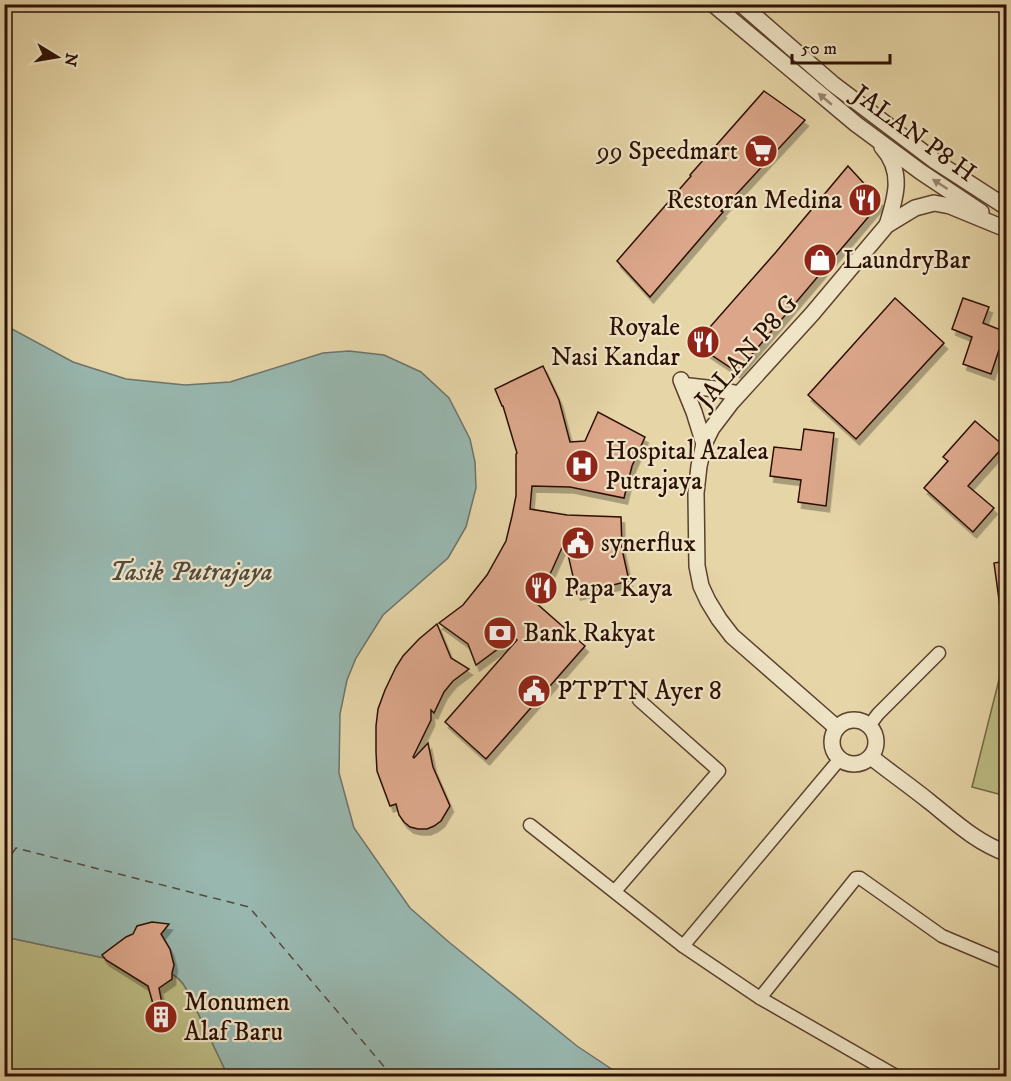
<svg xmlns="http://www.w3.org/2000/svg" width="1011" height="1081" viewBox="0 0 1011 1081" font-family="'IM FELL DW Pica',serif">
<defs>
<filter id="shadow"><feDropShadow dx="3.5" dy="6" stdDeviation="0" flood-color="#0004"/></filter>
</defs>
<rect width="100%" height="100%" fill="#e6d5a7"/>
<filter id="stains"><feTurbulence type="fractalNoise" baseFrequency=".00333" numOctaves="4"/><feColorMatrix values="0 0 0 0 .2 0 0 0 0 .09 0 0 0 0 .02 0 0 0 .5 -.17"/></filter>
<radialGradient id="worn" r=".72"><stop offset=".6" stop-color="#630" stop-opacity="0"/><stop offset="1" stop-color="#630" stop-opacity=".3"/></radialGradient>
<g fill="#bcbb83" stroke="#746644" stroke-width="1.5">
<polygon points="1006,652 1006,796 972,787"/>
<path d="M5,937l161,34c10,4 16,9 21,19l41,86h-223z"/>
</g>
<path fill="#98b7af" stroke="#6d746b" stroke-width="1.5" d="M4,323l6,5 63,34 53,17 59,6 45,-3 93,-29 26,-2 35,4 37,17 28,26 21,41 5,23 1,26 -10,39 -18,31 -65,57 -27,43 -9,22 -7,34 -1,59 15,55 56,80 40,35 127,103 45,30h-394l-41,-86c-5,-10 -11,-15 -21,-19l-161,-34z"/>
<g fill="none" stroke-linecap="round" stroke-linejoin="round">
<polyline stroke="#524a40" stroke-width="1.5" stroke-dasharray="8 6" stroke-linecap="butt" points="4,865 16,848 249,907 392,1076"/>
</g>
<g fill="#dba68a" stroke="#2d1005" stroke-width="1.5" filter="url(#shadow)">
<polygon points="764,91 805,120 721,211 723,212 650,297 617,261 691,176 690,175"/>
<polygon points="848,166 881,202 737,372 695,344 776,252"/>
<polygon points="895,298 944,343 856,439 808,395"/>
<polygon points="963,298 989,307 983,323 1006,332 1006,352 999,350 991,374 963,364 972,337 952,329"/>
<polygon points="543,366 559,400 570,442 585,441 598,412 645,437 632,466 624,498 570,487 532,486 530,509 567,515 621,517 622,549 629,581 577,594 565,541 552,570 535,602 585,646 486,759 445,722 517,640 514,637 476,665 468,644 439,623 463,605 487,575 506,541 512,516 516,496 516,454 517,453 503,406 502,406 495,389"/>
<polygon points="975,421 1004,446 968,486 994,508 973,532 924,488 948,461 943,457"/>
<polygon points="804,429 834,433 826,506 798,502 801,480 770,476 774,447 801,450"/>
<polygon points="1006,561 1006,606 1000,607 994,563"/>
<polygon points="437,624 451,658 469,669 453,681 444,692 434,713 431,710 431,720 413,757 414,758 428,743 433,767 450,806 441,821 434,826 427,829 418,829 410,827 404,822 399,815 396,804 390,806 377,771 376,752 376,726 378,709 385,690 396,667 403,656 419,639"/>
<polygon points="152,922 169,924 161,934 170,949 174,965 172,973 172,979 159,988 163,1009 155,1011 148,986 106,960 102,955 126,937 133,934 137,926"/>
</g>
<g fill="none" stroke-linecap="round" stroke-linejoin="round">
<g stroke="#5b412e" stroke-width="15">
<g id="minor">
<polyline points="869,726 878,714 939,653"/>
<polyline points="530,825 683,946 760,998 896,1076"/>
<polyline points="615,891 719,771 639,700"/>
<polyline points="683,946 839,760"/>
<polyline points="760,998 856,878 860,878 942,936 1006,963"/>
</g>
</g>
<g stroke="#5b412e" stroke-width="18">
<g id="tertiary">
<polyline points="713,4 856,124 921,172 981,212"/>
<polyline points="741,4 833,84 935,161 1006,207"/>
<path d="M882,147c22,24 14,50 5,78"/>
<polyline points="681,380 694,412 704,444"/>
<polyline points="689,386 716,389 739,394"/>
<circle cx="854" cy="742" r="22"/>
<polyline points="837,728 732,636 719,619 708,601 701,586 697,566 696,493 699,466 704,444 712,428 731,403 812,314 887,225 915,208 934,203 950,206 1006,229"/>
<path d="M871,757c19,15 39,29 59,45 25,20 46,40 76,51"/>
</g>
</g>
<use href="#minor" stroke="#efe4c6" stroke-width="12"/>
<use href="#tertiary" stroke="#efe4c6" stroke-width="15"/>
</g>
<defs><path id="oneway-solid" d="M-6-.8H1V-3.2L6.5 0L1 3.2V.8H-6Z" transform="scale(1.5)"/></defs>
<g fill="#98856f">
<use href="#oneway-solid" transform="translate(825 99) rotate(-140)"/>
<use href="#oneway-solid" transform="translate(940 184) rotate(-147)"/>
</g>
<defs>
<g id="supermarket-disc" transform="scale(1.725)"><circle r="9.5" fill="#8f2418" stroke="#efe4c6"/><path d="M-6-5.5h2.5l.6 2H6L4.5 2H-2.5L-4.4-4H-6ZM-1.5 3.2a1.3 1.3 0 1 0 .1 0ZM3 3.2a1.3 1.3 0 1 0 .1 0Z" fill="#fff"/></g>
<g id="restaurant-disc" transform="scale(1.725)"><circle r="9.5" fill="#8f2418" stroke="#efe4c6"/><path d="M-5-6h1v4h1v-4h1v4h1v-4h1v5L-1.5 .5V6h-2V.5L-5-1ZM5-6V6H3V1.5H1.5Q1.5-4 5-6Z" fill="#fff"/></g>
<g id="shop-disc" transform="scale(1.725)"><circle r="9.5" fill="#8f2418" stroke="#efe4c6"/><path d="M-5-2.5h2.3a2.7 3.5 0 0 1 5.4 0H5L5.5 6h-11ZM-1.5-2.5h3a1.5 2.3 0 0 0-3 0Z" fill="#fff"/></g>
<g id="hospital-disc" transform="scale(1.725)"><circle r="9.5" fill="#8f2418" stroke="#efe4c6"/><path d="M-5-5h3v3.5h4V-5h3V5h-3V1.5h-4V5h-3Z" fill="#fff"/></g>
<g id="civic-disc" transform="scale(1.725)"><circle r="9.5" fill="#8f2418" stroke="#efe4c6"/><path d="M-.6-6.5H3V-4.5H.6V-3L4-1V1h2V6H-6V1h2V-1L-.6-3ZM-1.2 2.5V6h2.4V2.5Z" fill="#fff"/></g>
<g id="bank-disc" transform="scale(1.725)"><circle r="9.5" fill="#8f2418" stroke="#efe4c6"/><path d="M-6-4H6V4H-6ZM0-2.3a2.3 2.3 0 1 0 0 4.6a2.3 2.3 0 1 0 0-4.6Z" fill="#fff"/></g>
<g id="building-disc" transform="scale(1.725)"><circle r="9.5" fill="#8f2418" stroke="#efe4c6"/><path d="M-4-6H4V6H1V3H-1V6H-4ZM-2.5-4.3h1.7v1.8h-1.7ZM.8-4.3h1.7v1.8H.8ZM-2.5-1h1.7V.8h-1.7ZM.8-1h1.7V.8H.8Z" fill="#fff"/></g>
</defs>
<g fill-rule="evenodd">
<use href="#supermarket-disc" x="761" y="151"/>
<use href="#restaurant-disc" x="865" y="200"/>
<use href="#shop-disc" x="820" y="260"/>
<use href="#restaurant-disc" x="703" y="342"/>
<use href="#hospital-disc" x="582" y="466"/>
<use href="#civic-disc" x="578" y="543"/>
<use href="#restaurant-disc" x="541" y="588"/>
<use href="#bank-disc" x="500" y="633"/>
<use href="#civic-disc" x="534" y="691"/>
<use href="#building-disc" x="161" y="1017"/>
</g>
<g text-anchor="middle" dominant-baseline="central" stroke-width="4.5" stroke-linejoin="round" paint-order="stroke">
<g font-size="26" fill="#2d1005" stroke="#efe4c6">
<text transform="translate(914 134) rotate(36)">JALAN P8 H</text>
<text transform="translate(747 352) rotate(-49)">JALAN P8 G</text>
</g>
<g font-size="26" fill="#2d1005" stroke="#efe4c6" text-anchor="start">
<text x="738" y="151" text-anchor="end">99 Speedmart</text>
<text x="842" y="200" text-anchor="end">Restoran Medina</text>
<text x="843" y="260">LaundryBar</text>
<text x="680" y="327" text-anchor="end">Royale<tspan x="680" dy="30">Nasi Kandar</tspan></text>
<text x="605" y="451">Hospital Azalea<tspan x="605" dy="30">Putrajaya</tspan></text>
<text x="601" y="543">synerflux</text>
<text x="564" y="588">Papa Kaya</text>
<text x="523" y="633">Bank Rakyat</text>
<text x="557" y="691">PTPTN Ayer 8</text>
<text x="184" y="1002">Monumen<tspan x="184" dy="30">Alaf Baru</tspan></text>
</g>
<g font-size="27" font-style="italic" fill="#524a40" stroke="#efe4c6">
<text x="191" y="572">Tasik Putrajaya</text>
</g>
</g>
<rect width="1011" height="1081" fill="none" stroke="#e6d5a7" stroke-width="24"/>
<rect x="6" y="6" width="999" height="1069" fill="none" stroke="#2d1005" stroke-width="3"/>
<rect x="12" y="12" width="987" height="1057" fill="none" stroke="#2d1005" stroke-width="1.5"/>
<g transform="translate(57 57) rotate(101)" stroke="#efe4c6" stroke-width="4.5" paint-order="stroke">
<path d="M0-4.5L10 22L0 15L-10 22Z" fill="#2d1005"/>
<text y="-9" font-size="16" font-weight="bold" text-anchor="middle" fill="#2d1005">N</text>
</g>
<path d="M792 54v9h98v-9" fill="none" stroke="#2d1005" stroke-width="3"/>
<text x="801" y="54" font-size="18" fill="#2d1005" stroke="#efe4c6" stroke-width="4.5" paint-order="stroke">50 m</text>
<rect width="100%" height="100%" filter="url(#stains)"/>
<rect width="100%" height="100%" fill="url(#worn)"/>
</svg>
